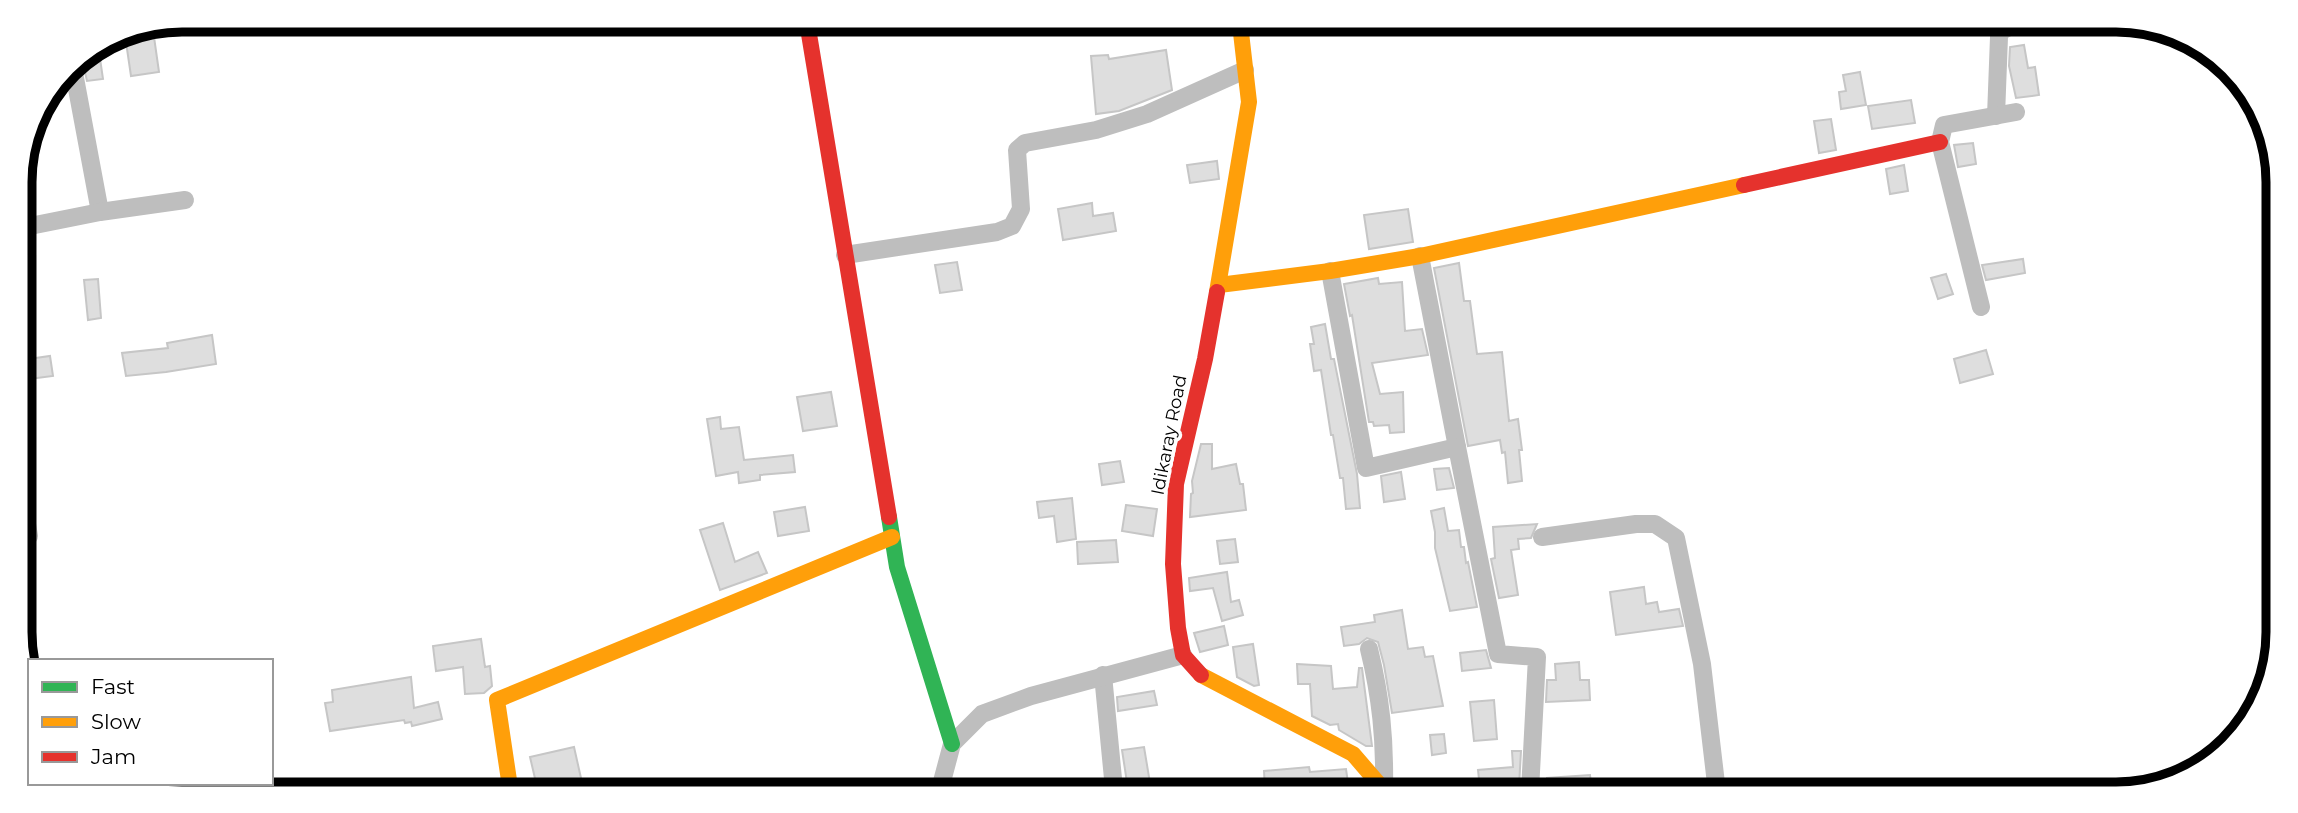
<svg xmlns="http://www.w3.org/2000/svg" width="2298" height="813" viewBox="0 0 2298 813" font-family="Montserrat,sans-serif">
<rect width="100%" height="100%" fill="#fff"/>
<g fill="#dedede" stroke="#c6c6c6" stroke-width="2">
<polygon points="154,37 159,72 131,76 126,42"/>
<polygon points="98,45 103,79 87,81 81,55"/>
<polygon points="2024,45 2028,68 2035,67 2039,95 2016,98 2009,66 2010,47"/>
<polygon points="1166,50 1172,90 1119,111 1096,114 1091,56 1108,55 1109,59"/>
<polygon points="1860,72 1866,105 1841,109 1839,92 1846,91 1843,75"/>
<polygon points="1911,100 1915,123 1872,129 1868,106"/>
<polygon points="1831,119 1836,150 1819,153 1814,121"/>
<polygon points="2262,127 2277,160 2277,205 2268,205 2260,128"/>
<polygon points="1973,143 1976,164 1958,167 1954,145"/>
<polygon points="1217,161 1219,179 1190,183 1187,165"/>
<polygon points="1904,165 1908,191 1890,194 1886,169"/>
<polygon points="1092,203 1093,216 1113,213 1116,231 1063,240 1058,209"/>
<polygon points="1408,209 1413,242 1369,249 1364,215"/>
<polygon points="2023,259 2025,273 1986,280 1982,265"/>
<polygon points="957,262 962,290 940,293 935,265"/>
<polygon points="1459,263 1464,301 1470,301 1477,354 1502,352 1509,421 1518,419 1522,450 1519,450 1522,481 1508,483 1505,452 1502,453 1500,440 1468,446 1434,268"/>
<polygon points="1946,274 1953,294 1938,299 1931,278"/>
<polygon points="1378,278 1379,284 1402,282 1405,331 1422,329 1428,355 1372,363 1380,394 1403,392 1404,432 1390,433 1389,425 1374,426 1373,422 1369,422 1352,315 1350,316 1344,284"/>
<polygon points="98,279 101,318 88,320 84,280"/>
<polygon points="1325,324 1331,359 1334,359 1357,474 1360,508 1346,509 1343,478 1340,478 1333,435 1331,435 1321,370 1314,371 1310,344 1314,344 1311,327"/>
<polygon points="212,335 216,364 166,372 126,376 122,353 168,348 167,343"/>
<polygon points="1986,350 1993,374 1960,383 1954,359"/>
<polygon points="50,356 53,376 21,380 21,360"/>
<polygon points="831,392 837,426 803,431 797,397"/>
<polygon points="720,417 721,429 739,427 744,460 793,455 795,472 760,475 760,480 739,483 738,472 716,476 707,419"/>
<polygon points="1201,444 1212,444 1212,469 1236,464 1240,484 1243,484 1246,510 1190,517 1191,494 1193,493 1192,481"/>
<polygon points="1120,461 1124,482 1102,485 1099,464"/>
<polygon points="1449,468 1454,488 1437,490 1434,469"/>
<polygon points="1401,472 1405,499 1384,502 1381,476"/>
<polygon points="1072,498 1076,539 1057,542 1054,516 1039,518 1037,502"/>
<polygon points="1126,505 1157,509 1153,536 1122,531"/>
<polygon points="805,507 809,531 778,536 774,512"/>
<polygon points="1444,508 1448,531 1459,530 1461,547 1464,547 1466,563 1468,562 1477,607 1450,611 1435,548 1435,532 1431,511"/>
<polygon points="723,523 735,562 758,552 767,573 720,590 700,530"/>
<polygon points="1537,524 1531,538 1518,539 1519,549 1511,550 1518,595 1499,598 1491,559 1495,558 1493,527"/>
<polygon points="1235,539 1238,562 1220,564 1217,541"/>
<polygon points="1116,540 1118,562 1078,564 1077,542"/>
<polygon points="1227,572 1231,602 1239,600 1243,615 1222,621 1213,588 1190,591 1189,578"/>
<polygon points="1644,587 1646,604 1657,602 1659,612 1679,609 1683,626 1616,635 1610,592"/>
<polygon points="1402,610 1408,649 1423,647 1425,657 1433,656 1443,706 1392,713 1384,665 1378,642 1367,638 1359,644 1344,646 1341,627 1375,622 1374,615"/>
<polygon points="1224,626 1228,645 1200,652 1194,633"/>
<polygon points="481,639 485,667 490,666 492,686 484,693 465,694 463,667 436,671 433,646"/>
<polygon points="1253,644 1259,685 1254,686 1237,677 1233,647"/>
<polygon points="1486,650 1491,668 1462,671 1460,653"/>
<polygon points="1579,662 1580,680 1589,680 1590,700 1546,702 1547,680 1556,680 1555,664"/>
<polygon points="1297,664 1331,666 1333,689 1357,687 1359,668 1362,668 1372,746 1366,746 1339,730 1338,724 1330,725 1312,716 1310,684 1298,684"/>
<polygon points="411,677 414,708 438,702 442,719 412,726 411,722 405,723 404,720 330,731 325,703 333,702 332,690"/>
<polygon points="1154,691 1157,705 1118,711 1117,697"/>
<polygon points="1494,700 1497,739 1474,741 1470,702"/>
<polygon points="1444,734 1446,753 1432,755 1430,735"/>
<polygon points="574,747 583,787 537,787 530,757"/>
<polygon points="1144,747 1151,789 1128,789 1122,750"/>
<polygon points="1512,751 1521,751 1519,786 1480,789 1478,770 1513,767"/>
<polygon points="1309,767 1310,772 1346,769 1349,790 1265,790 1264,771"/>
<polygon points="1590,775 1592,791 1548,791 1547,778"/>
</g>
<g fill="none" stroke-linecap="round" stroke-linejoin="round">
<g stroke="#bebebe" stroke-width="18">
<polyline points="72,62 100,212"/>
<polyline points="1996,116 1999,37 2000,32 2009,27"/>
<polyline points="20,228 100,212 185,200"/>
<polyline points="845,255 997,232 1012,226 1021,209 1017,150 1025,143 1096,130 1147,114 1245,70"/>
<polyline points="1330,271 1366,468 1457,447 1420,256"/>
<polyline points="1981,307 1940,142 1944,125 2016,112"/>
<polyline points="1457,447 1498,654 1537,657 1530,791"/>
<polyline points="21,489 29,536"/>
<polyline points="1542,537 1636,524 1655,524 1676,538 1702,664 1717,792"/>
<path d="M1369,649c12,49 16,90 15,141"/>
<polyline points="1103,675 1114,789"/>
<polyline points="940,789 952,744 982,714 1031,696 1183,655"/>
</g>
<polyline stroke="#30b455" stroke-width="16" points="889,517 897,567 952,744"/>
<g stroke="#ff9f0a" stroke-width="16">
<polyline points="1219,285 1330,271 1420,256 1744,185"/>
<polyline points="1217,292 1249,102 1240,24"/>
<polyline points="1201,675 1353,754 1384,790"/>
<polyline points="510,787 497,700 892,537"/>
</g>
<g stroke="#e5322d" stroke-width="16">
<polyline points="807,22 889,517"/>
<polyline points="1744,185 1940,142"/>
<polyline points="1201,675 1183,655 1178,628 1173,564 1176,484 1205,359 1217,292"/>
</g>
</g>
<g text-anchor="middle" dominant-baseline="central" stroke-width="7" stroke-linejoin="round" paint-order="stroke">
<g font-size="18" fill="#000" stroke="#fff">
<text transform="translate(1169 435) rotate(-79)">Idikaray Road</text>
</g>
</g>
<path d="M0 0H2298V813H0ZM182 32H2116A150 150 0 0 1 2266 182V632A150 150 0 0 1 2116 782H182A150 150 0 0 1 32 632V182A150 150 0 0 1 182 32Z" fill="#fff" fill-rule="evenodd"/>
<path fill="none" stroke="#000" stroke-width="9" d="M182 32H2116A150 150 0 0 1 2266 182V632A150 150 0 0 1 2116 782H182A150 150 0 0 1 32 632V182A150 150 0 0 1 182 32Z"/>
<rect x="28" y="659" width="245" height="126" fill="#ffffff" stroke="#999999" stroke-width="2"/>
<rect x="42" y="682" width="35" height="10" fill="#30b455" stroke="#999999" stroke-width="2"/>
<text x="91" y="694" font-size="21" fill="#000000">Fast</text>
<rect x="42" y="717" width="35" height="10" fill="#ff9f0a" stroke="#999999" stroke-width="2"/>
<text x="91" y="729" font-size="21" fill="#000000">Slow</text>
<rect x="42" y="752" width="35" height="10" fill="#e5322d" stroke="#999999" stroke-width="2"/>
<text x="91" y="764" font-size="21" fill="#000000">Jam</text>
</svg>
